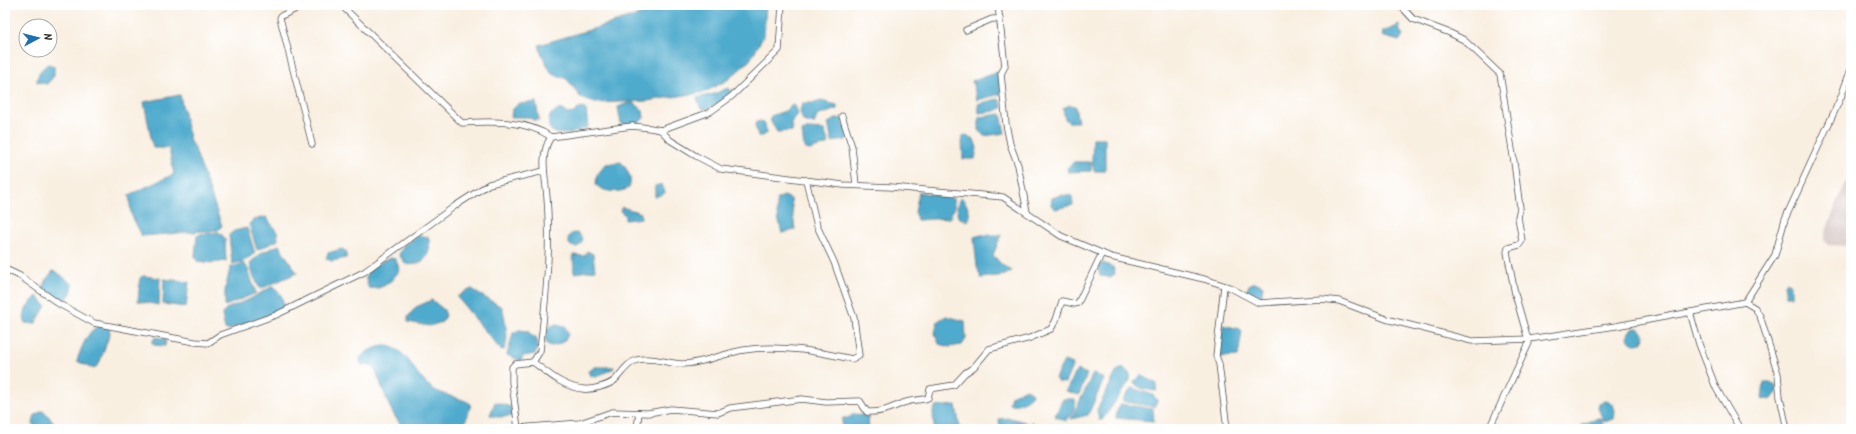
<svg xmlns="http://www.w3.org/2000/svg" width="1856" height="434" viewBox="0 0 1856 434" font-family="Kalam,sans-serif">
<rect width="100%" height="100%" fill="#fff"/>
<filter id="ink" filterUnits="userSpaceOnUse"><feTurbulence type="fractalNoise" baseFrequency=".025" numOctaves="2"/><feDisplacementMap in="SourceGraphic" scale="8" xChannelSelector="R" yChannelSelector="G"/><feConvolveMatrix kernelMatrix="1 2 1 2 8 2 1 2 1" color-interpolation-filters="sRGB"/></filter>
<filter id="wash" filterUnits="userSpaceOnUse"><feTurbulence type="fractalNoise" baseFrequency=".012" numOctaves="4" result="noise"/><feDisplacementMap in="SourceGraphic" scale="16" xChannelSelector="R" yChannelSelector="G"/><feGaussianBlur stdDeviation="0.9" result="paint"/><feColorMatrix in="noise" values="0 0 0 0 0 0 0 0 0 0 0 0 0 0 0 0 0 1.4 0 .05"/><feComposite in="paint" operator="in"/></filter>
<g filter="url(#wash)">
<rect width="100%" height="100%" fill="#f9efe1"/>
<polygon fill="#d0c0bc" points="1851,180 1851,246 1828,245 1824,240 1828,225 1845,184"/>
<g fill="#4fabcd" stroke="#3d6b7c">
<polygon points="647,5 766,5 764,35 750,60 729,79 705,92 647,101 595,103 581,98 567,79 552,74 542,55 539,45 646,13"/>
<polygon points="1399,25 1400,31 1403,36 1399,41 1382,36 1383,31 1389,30"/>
<path d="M49,64l5,2v10l-7,8 -10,-2c-1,-6 6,-16 12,-18z"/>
<polygon points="998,72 1001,94 977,100 972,81"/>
<path d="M728,88l4,3c-5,8 -22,19 -31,18l-4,-11 17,-4z"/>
<polygon points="180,95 190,142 194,147 222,226 218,230 142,236 131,214 129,195 174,174 169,148 153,148 144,102"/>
<polygon points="998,99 1000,100 1002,108 995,111 979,113 978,104"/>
<polygon points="821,101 837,105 837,109 817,116 814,124 803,121 800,111 802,103 815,103"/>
<polygon points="536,102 539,120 533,120 528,117 511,117 512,110 518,104"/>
<polygon points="628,103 634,103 643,110 644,118 638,124 621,124 618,107"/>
<polygon points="792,104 797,110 798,114 790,124 793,128 792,131 777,132 770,120 771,116 785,111"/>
<polygon points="1070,105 1075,106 1078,122 1068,122 1065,119 1063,108"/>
<path d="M580,107l6,3 2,17c-13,8 -49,14 -37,-13l10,-5 6,5 7,-1z"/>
<polygon points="1001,114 1005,133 984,136 979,130 979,117"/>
<polygon points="838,118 842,119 849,137 846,140 832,142 828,123"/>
<polygon points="761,121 764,122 767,133 763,136 758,136 755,125 756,122"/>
<polygon points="809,129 824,130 829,144 809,150 804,148 802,131"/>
<polygon points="964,135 974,139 977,148 975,159 963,159 962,139"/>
<polygon points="1093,138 1105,138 1105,171 1094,171 1092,160"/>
<path d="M621,162c6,7 12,16 8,26 -10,5 -24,5 -33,-3l1,-10 9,-11z"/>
<polygon points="1074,162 1091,162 1091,171 1068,172 1067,168"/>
<polygon points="662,184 665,193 655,197 655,186"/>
<polygon points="919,192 951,198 954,200 954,210 951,213 951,217 949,218 917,220 915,212"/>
<polygon points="1060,195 1072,196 1073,205 1055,209 1051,205 1052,198"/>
<polygon points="784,196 791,199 795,230 782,233 777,214 777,199"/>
<path d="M961,197c6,6 11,17 7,24l-9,-3c-3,-5 -2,-17 2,-21z"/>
<polygon points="622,207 641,213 641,218 625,220 625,215 620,211"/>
<polygon points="266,217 277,232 278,240 257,250 249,224 253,220"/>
<polygon points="247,228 255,253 244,261 232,264 229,235 234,231"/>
<polygon points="219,232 225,238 226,261 212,263 197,261 195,256 197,236 201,234"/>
<circle cx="575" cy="240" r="7"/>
<path d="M418,235l10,2c6,16 -6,31 -22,27l-7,-9 4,-9z"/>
<polygon points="981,235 1001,235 993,255 1002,265 1012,271 1005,275 981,278 977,267 974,237"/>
<polygon points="279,245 297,273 260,289 253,275 250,263 263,252"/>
<polygon points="342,249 347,252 346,258 332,261 326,259 328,253"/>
<polygon points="587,251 593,254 595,270 574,273 573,255 585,256"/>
<path d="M391,258l4,1 3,6 1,6c-8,11 -16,19 -30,17 -10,-18 7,-24 22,-30z"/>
<polygon points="243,263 247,267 256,293 225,306 225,291 230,268"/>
<polygon points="1103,263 1113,267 1115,274 1110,277 1100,276 1098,266"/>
<polygon points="53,271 57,272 73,285 71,293 65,301 60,300 43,289 45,281"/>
<polygon points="143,276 160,278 159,305 138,301 140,278"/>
<polygon points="164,279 189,282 186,307 163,304"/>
<polygon points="1786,282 1791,285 1791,296 1786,296 1784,285"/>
<polygon points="1253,283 1257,283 1263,286 1261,299 1247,290 1249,285"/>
<polygon points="273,286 281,295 285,308 284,309 228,330 225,329 222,315 226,309 250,299"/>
<path d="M473,289l2,3 27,15c3,11 8,33 2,43l-4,-1 -43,-52 10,-7z"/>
<path d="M37,296l9,10 -11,18 -10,-1c-3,-13 4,-18 12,-27z"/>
<polygon points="432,300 444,310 446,316 442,322 429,326 408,322 408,317 416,307"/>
<polygon points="946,316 965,321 966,339 962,345 949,347 939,344 935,333 938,321"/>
<path d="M556,324l9,2 3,8c-2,8 -10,11 -17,12l-4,-2 -3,-9 4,-7z"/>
<polygon points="1223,325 1240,329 1242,331 1238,356 1218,357"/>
<path d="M99,326l10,1 1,6 -11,31 -5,5 -17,-8c3,-10 11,-32 22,-35z"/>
<circle cx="1636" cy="336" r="8"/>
<path d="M519,330l9,1 3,5 5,1c2,6 3,12 -1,17l-12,2 -2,5 -14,-6 6,-22z"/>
<polygon points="155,337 166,339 165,346 154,345 152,343"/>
<path d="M386,345c25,8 25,25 42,40 11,11 31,11 43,19l-8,25h-58c-17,-16 -21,-41 -31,-62l-6,-3 -7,1 -1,-6c4,-8 17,-12 26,-14z"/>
<polygon points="1064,361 1073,364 1065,383 1058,382 1055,378"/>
<polygon points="595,367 614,367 614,368 596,377 590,375 588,372"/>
<polygon points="1123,368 1130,374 1130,380 1105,416 1102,420 1099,420 1097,410 1117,371"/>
<polygon points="1077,370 1087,374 1079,395 1066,391"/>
<polygon points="1093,374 1104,379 1088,415 1071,419"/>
<polygon points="1141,375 1157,384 1156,391 1143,389 1134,384 1135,381"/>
<polygon points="1764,382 1770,382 1776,385 1777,390 1773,398 1770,400 1762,398"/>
<polygon points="1132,388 1153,395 1157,400 1155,407 1122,401"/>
<path d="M1026,389l6,4 -1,3c-7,7 -12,9 -22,8l2,-8z"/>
<path d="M1063,399h12c2,7 -4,18 -9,22l-11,-5z"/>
<path d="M1605,401c10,1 11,9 9,18l-10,3 -6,-14 1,-5z"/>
<polygon points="495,402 511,407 513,416 497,417 490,415"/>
<polygon points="1121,404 1153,409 1154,421 1116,418 1117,411"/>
<polygon points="956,405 960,429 934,429 933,412 935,407"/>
<polygon points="42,411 46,413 58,429 35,429 33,424 35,415"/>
<polygon points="854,414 864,415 868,418 869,429 841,429 843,418 848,418"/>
<polygon points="1010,418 1025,422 1024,429 1000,429 999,419"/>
<polygon points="1598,418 1600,418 1605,429 1581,429 1582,425"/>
<polygon points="1031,422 1046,429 1027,429"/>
</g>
</g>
<g filter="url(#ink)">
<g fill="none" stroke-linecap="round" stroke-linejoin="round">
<g stroke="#4a4846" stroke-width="7">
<g id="minor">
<polyline points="304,5 281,16 280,18 312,144"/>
<path d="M341,5l121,118c28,-2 65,-3 89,14l81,-11 18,2 11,2 9,10 26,16 25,13 122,16 48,2 112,10 58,39 50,21 93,22 25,8 30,16 63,-4 17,2 47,18 86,22 57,-2 87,-13 129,-24 10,6 5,8 18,58 2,23 7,32"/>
<polyline points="998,5 1005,66 1001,74 1006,124 1010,144 1018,165 1027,212"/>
<polyline points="1400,5 1413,19 1450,33 1464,40 1500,74 1501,80 1514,162 1520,208 1518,217 1522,241 1519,245 1508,248 1507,252 1515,294 1529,343 1489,429"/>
<polyline points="966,30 992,19 1000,19"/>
<polyline points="842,116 852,147 856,185"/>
<polyline points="661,130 710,112 732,96 779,50 782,5"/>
<polyline points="5,269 20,276 59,304 94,323 195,342 208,343 220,335 276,315 364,272 455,206 489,184 544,171"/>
<polyline points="1224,286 1216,356 1219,364 1227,429"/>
<polyline points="1745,302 1775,255 1785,219 1841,97 1851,69"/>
<polyline points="1690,312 1699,344 1716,388 1740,429"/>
<path d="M533,362c15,11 30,25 50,27 9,1 25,-3 32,-9 7,-7 12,-17 22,-20 15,-4 31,4 45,4 21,0 42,-11 62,-14 36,-6 74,2 108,9l7,-4 -5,-37 -20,-56 -17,-36 -11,-46"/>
<path d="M518,428l62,-5 32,-11 36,1 23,-4 47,4 12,-5 72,-9 24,3 34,-1 7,11c15,1 24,-4 36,-9 7,-3 15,-3 22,-4l3,-1 2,-9 24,-4 11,-12 9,-6 15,-18 41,-11 21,-9 5,-9 6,-19 13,3 3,-1 24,-50"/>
<path d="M518,429l-6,-47v-15l3,-3 18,-2 7,-11c6,-54 12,-109 6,-164 -2,-16 -5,-36 5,-50"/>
<polyline points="637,429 639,413"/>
</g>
</g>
<use href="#minor" stroke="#fff" stroke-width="5.5"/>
</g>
</g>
<rect width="1856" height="434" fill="none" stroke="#fff" stroke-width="20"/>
<g transform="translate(38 38) rotate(83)"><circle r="19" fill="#ffffff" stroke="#aaaaaa"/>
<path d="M0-3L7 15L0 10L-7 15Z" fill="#1f6fb2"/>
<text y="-6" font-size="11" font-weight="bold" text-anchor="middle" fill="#2b2b2b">N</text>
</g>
</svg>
